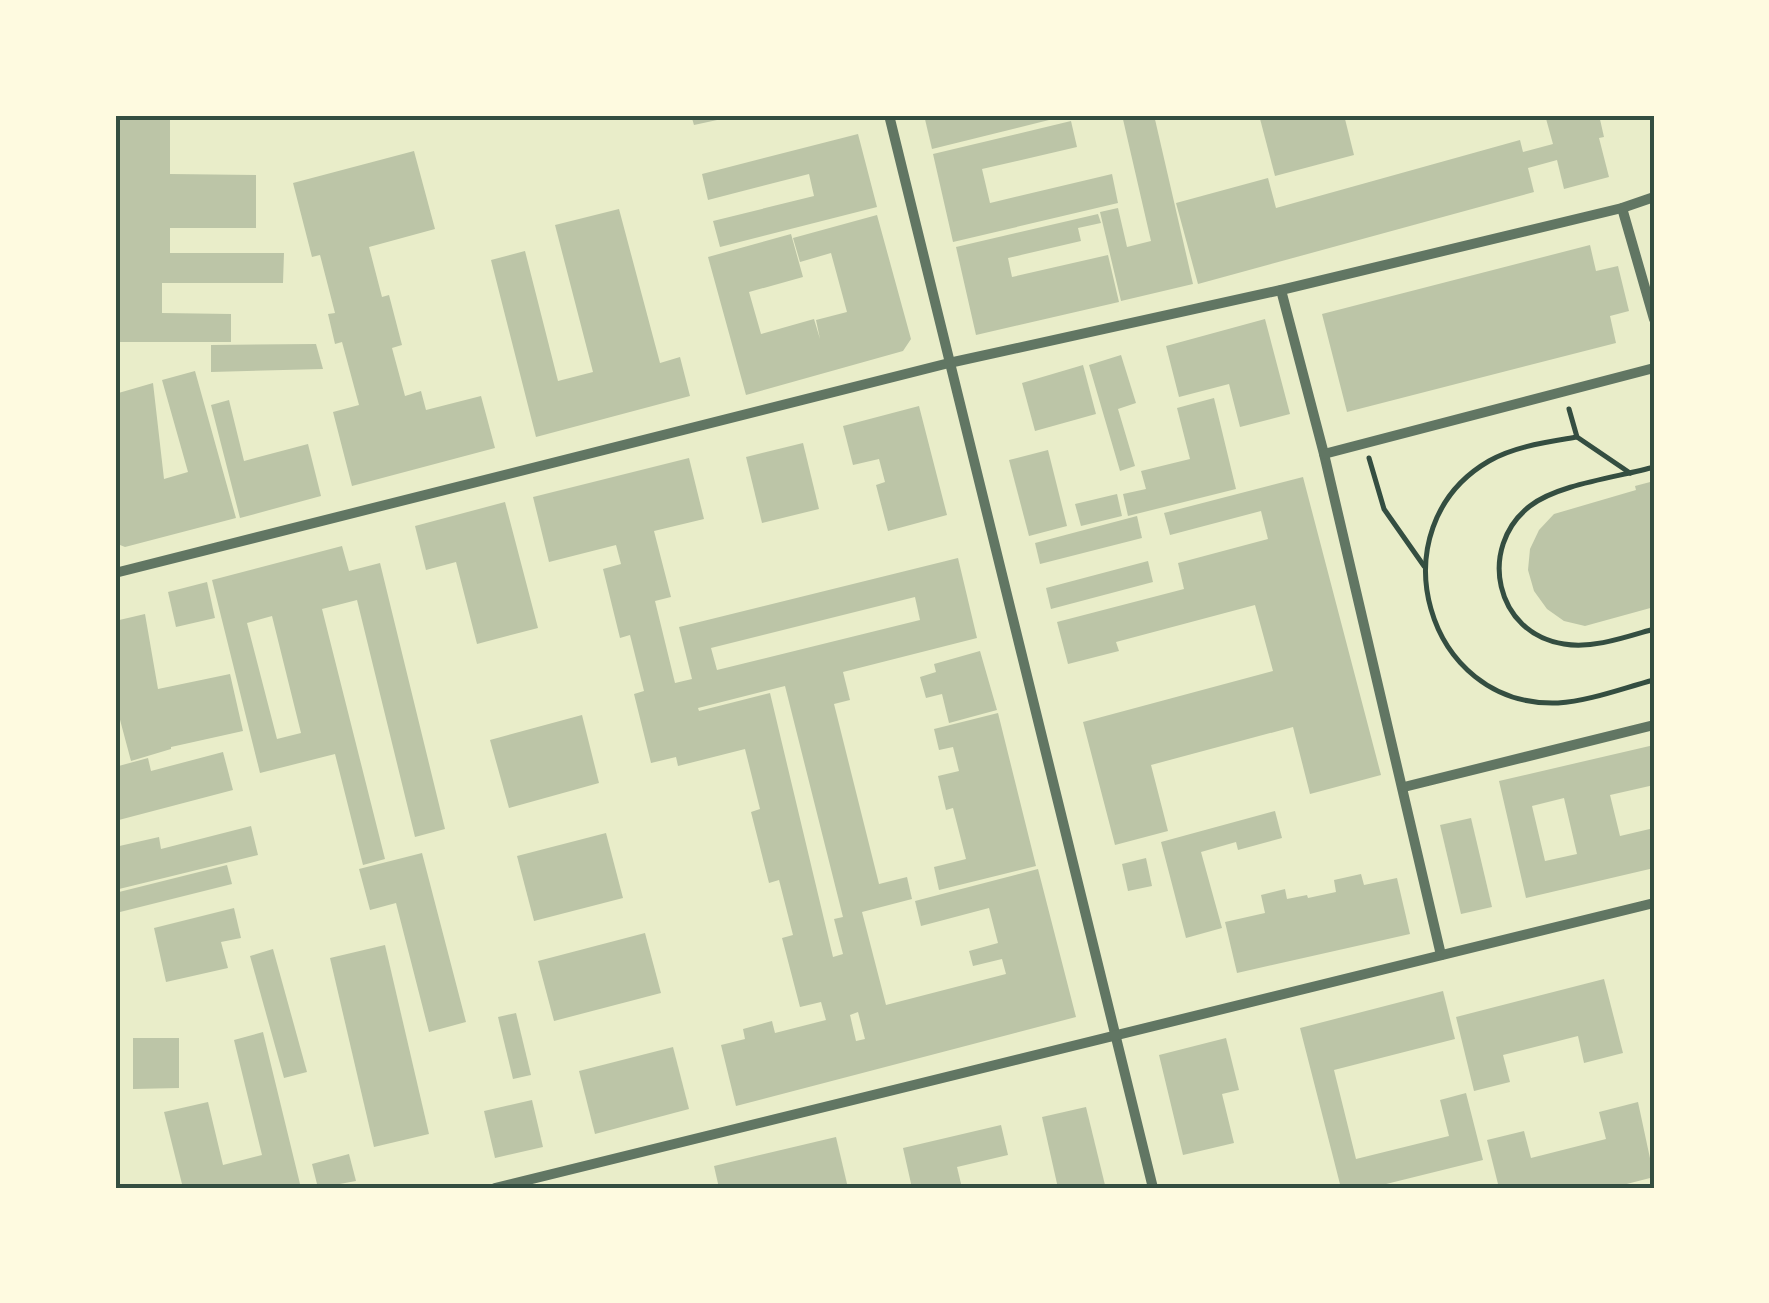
<svg xmlns="http://www.w3.org/2000/svg" width="1769" height="1303" viewBox="0 0 1769 1303" font-family="'DejaVu Sans',sans-serif">
<rect width="100%" height="100%" fill="#e9edc9"/>
<g fill="#bcc5a7" fill-rule="evenodd">
<polygon points="115,115 170,115 170,174 256,175 256,228 170,228 170,253 284,253 283,283 162,283 162,313 231,314 231,342 115,342"/>
<polygon points="691,115 731,115 731,117 694,125"/>
<polygon points="924,115 1065,115 1065,116 932,149"/>
<polygon points="1122,115 1154,115 1193,284 1121,301 1100,212 1118,208 1127,247 1151,241"/>
<polygon points="1259,115 1344,115 1354,155 1275,176"/>
<polygon points="1545,115 1599,115 1604,137 1599,138 1609,177 1564,189 1557,160 1528,168 1534,192 1198,284 1176,203 1268,178 1276,208 1520,140 1523,152 1553,144"/>
<polygon points="1071,121 1077,147 982,169 990,203 1112,174 1118,203 953,242 933,154"/>
<polygon points="858,134 877,207 720,247 713,221 814,196 809,174 708,200 702,174"/>
<polygon points="414,151 435,229 369,247 382,297 389,295 402,345 392,348 405,396 421,391 426,410 481,396 495,448 352,486 333,412 359,405 342,342 335,344 328,314 335,313 320,255 312,257 293,183"/>
<polygon points="619,209 660,363 680,357 690,396 536,437 491,260 525,251 558,381 593,372 555,225"/>
<polygon points="1098,214 1101,223 1078,228 1081,241 1008,258 1012,277 1108,255 1119,302 976,335 956,247"/>
<polygon points="877,215 911,339 903,351 746,395 708,257 791,234 803,277 749,292 761,334 814,319 820,339 816,320 847,312 831,253 800,262 793,238"/>
<polygon points="1590,245 1596,271 1618,266 1629,311 1610,316 1616,343 1347,412 1322,314"/>
<polygon points="1265,319 1290,414 1240,427 1229,384 1179,397 1166,346"/>
<polygon points="316,344 323,369 211,372 211,345"/>
<polygon points="1121,355 1136,403 1118,409 1135,466 1120,471 1089,365"/>
<polygon points="1083,365 1096,414 1035,431 1022,383"/>
<polygon points="195,371 236,518 125,547 115,543 115,394 153,383 164,479 188,472 162,380"/>
<polygon points="1214,398 1236,489 1128,516 1123,494 1146,489 1141,471 1190,459 1177,408"/>
<polygon points="229,400 244,461 308,444 321,496 240,518 211,405"/>
<polygon points="919,406 947,515 888,531 876,485 885,482 879,459 853,465 843,426"/>
<polygon points="803,443 819,509 762,523 746,457"/>
<polygon points="1048,450 1067,526 1029,536 1009,460"/>
<path d="M689,458l15,61 -50,12 17,66 -16,4 20,82 17,-4 -13,-52 279,-69 19,80 -134,34 7,28 -16,4 45,180 28,-7 5,22 -50,13 24,93 120,-31 -4,-15 -29,7 -4,-15 29,-8 -9,-35 -68,18 -6,-25 123,-32 38,148 -340,89 -15,-61 24,-6 -2,-10 29,-8 3,12 51,-13 -5,-18 -21,5 -18,-69 11,-3 -14,-55 -10,3 -18,-71 9,-3 -15,-60 -67,17 -2,-9 -25,6 -17,-69 10,-3 -14,-56 -10,3 -17,-69 18,-5 -5,-19 -67,17 -16,-65zM915,597l5,23 -203,50 -6,-22zM785,686l58,231 -9,2 9,35 -10,3 -63,-264 -71,18 -1,-3zM858,1012l7,27 -9,2 -6,-26z"/>
<polygon points="1303,477 1381,775 1310,794 1293,727 1151,765 1168,831 1115,845 1083,722 1273,671 1255,605 1116,642 1119,651 1068,664 1057,622 1184,589 1178,563 1268,539 1261,511 1170,535 1164,513"/>
<polygon points="1654,481 1654,607 1585,626 1564,621 1547,609 1534,591 1528,570 1530,549 1539,530 1554,514 1636,490 1635,486"/>
<polygon points="1117,494 1122,516 1081,526 1075,504"/>
<polygon points="505,502 538,628 477,644 456,562 426,570 415,526"/>
<polygon points="1137,516 1142,538 1040,564 1035,543"/>
<path d="M342,546l7,25 31,-8 65,266 -30,8 -58,-237 -35,9 63,250 -22,6 -28,-111 -75,19 -48,-193zM272,616l29,117 -24,6 -30,-116z"/>
<polygon points="1148,561 1153,582 1051,609 1046,588"/>
<polygon points="207,582 215,618 176,627 168,592"/>
<polygon points="145,614 158,689 230,674 243,731 171,747 171,749 131,761 115,701 115,621"/>
<polygon points="980,651 997,710 949,723 942,694 926,698 920,677 936,672 934,664"/>
<polygon points="998,713 1036,866 939,890 934,867 966,859 953,808 946,810 938,776 959,771 953,747 939,750 934,729"/>
<polygon points="582,715 599,783 509,808 490,740"/>
<path d="M1654,745v40l-44,10 10,41 34,-8v40l-128,30 -27,-117zM1564,798l13,56 -32,7 -13,-55z"/>
<polygon points="223,752 233,790 115,821 115,767 148,758 151,771"/>
<polygon points="1275,811 1282,838 1238,850 1236,842 1201,852 1222,928 1186,938 1161,842"/>
<polygon points="1471,818 1492,907 1461,914 1440,825"/>
<polygon points="251,826 258,855 115,890 115,847 159,837 161,849"/>
<polygon points="606,833 623,898 534,921 517,856"/>
<polygon points="422,853 466,1022 429,1032 396,903 370,910 359,869"/>
<polygon points="1146,858 1152,886 1128,891 1122,864"/>
<polygon points="227,865 232,884 120,912 115,893"/>
<polygon points="1361,874 1364,885 1397,878 1410,934 1237,973 1225,922 1265,913 1261,895 1285,889 1287,899 1307,895 1308,898 1336,892 1334,880"/>
<polygon points="234,908 241,938 221,942 228,968 166,982 154,928"/>
<polygon points="645,933 661,993 554,1021 538,961"/>
<polygon points="385,945 429,1134 374,1147 330,958"/>
<polygon points="273,949 307,1072 284,1078 250,956"/>
<polygon points="1604,979 1623,1053 1584,1063 1578,1036 1503,1055 1510,1082 1474,1091 1456,1017"/>
<polygon points="1443,991 1455,1039 1334,1070 1356,1159 1449,1136 1440,1100 1466,1093 1483,1160 1370,1188 1341,1188 1300,1028"/>
<polygon points="516,1013 531,1075 513,1079 498,1017"/>
<polygon points="263,1032 301,1188 183,1188 164,1112 208,1102 223,1165 262,1155 234,1040"/>
<polygon points="133,1038 179,1038 179,1088 133,1089"/>
<polygon points="1226,1038 1239,1090 1222,1094 1234,1143 1183,1155 1159,1055"/>
<polygon points="673,1047 689,1109 595,1134 579,1071"/>
<polygon points="532,1100 543,1147 495,1158 484,1111"/>
<polygon points="1638,1102 1654,1177 1611,1188 1499,1188 1487,1140 1524,1131 1531,1158 1606,1139 1599,1112"/>
<polygon points="1086,1107 1105,1185 1058,1188 1042,1117"/>
<polygon points="1001,1125 1008,1155 957,1167 962,1188 912,1188 903,1148"/>
<polygon points="836,1137 848,1188 719,1188 714,1166"/>
<polygon points="349,1154 356,1181 318,1188 312,1164"/>
</g>
<g fill="none" stroke-linecap="round" stroke-linejoin="round">
<g stroke="#344e41" stroke-width="5">
<polyline points="1569,409 1577,437 1630,473"/>
<path d="M1577,437c-29,5 -62,9 -88,24 -114,66 -64,247 69,242 32,-2 65,-15 96,-23"/>
<polyline points="1369,458 1384,509 1424,566"/>
<path d="M1654,467c-35,10 -96,17 -124,39 -53,41 -35,128 34,138 29,5 62,-7 90,-15"/>
</g>
<g stroke="#617663" stroke-width="10">
<polyline points="889,115 1153,1188"/>
<polyline points="1622,208 1654,319"/>
<polyline points="1281,290 1324,454 1441,955"/>
<polyline points="1324,454 1654,368"/>
<polyline points="115,573 949,363 1281,290 1622,208 1654,197"/>
<polyline points="1404,787 1654,725"/>
<polyline points="495,1188 1654,903"/>
</g>
</g>
<rect width="1769" height="1303" fill="none" stroke="#fefae0" stroke-width="235"/>
<rect x="118" y="118" width="1534" height="1068" fill="none" stroke="#344e41" stroke-width="4"/>
</svg>
